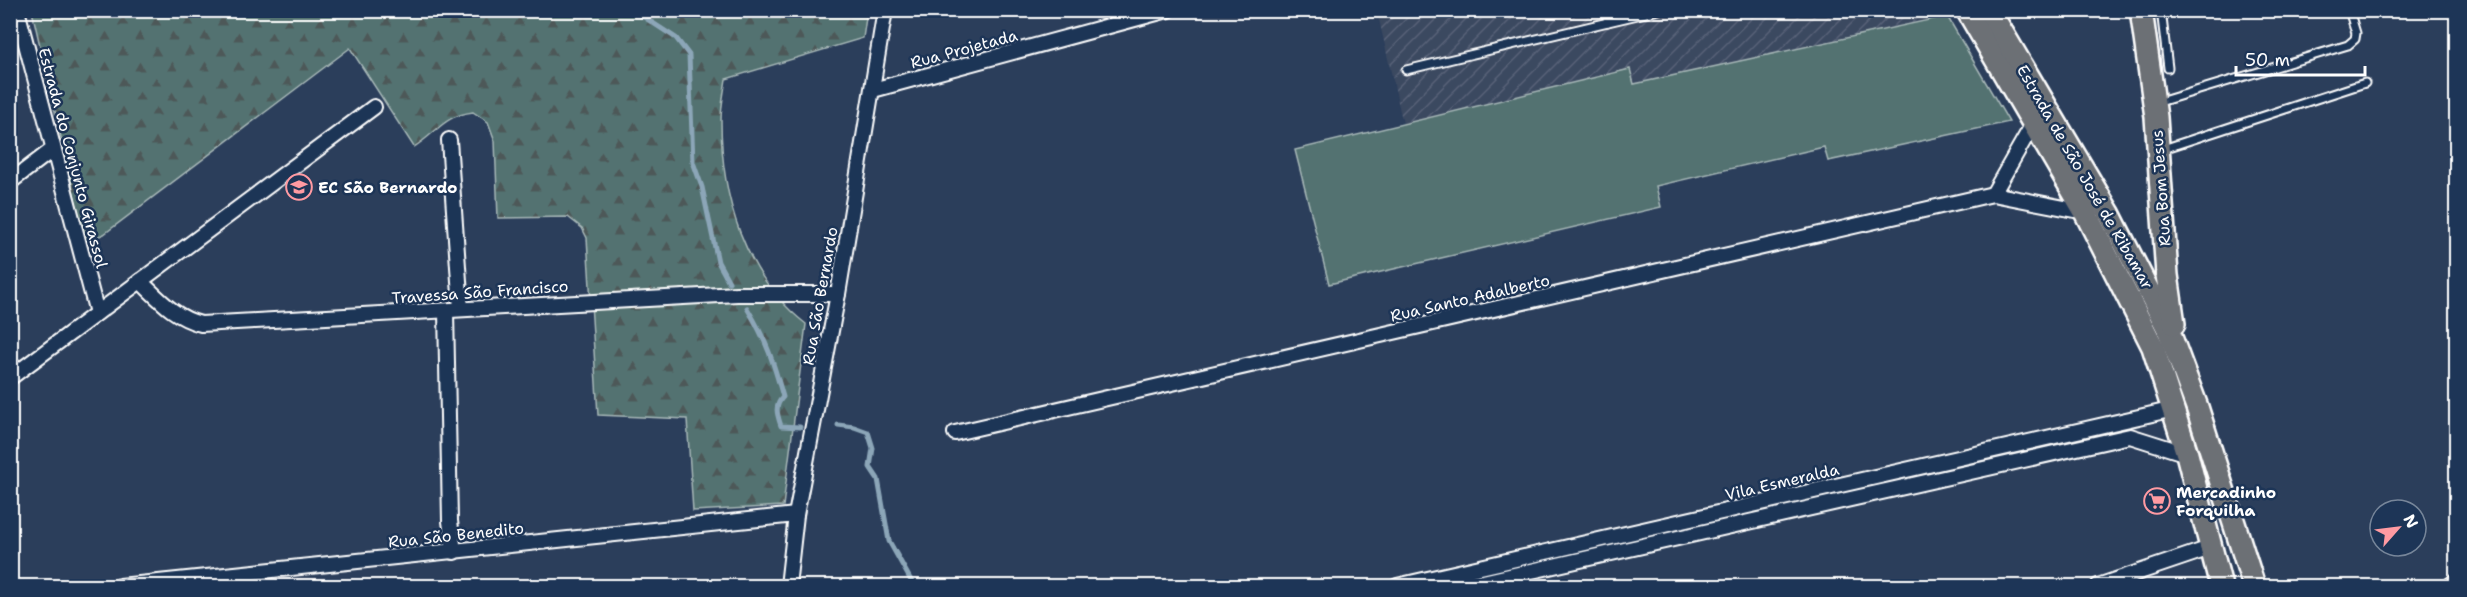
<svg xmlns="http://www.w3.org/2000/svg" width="2467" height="597" viewBox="0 0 2467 597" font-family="'Shantell Sans',sans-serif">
<defs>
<pattern id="industrial-furrows" width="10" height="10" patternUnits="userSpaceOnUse" patternTransform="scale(1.5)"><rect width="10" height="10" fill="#3b4860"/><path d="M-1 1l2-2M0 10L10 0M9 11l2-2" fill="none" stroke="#586378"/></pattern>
<pattern id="forest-firs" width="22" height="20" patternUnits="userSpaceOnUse" patternTransform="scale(1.5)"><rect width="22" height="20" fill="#527271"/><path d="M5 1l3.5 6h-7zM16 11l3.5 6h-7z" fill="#4e5959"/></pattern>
</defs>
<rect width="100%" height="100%" fill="#2b3e5b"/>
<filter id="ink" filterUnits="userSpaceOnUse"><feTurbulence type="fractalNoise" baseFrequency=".0167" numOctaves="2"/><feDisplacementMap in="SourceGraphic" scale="12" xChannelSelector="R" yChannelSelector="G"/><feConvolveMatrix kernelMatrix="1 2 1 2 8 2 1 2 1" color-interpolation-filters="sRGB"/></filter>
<g filter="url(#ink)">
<polygon fill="url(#industrial-furrows)" points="1944,10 1947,16 1634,84 1629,69 1403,124 1377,11"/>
<path fill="url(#forest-firs)" stroke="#a8b8b8" stroke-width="1.5" d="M32,11h835l-4,27 -137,41c-2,13 -5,27 -5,41 0,77 23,156 85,204l-23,182 -90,5 -6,-92 -89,-4 -11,-177 -5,-10 -14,-11 -70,1 -3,-77 -7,-19 -15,-10c-30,4 -35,20 -59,35l-64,-99 -246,186 -19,8z"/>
<polygon fill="#527271" stroke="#a8b8b8" stroke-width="1.5" points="1947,16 2009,122 1828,161 1824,147 1656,186 1661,207 1329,284 1295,150 1630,69 1634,84"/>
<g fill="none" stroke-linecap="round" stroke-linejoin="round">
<g stroke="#8ca6b8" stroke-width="5">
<polyline points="633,10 676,38 689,55 693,162 702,187 718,262 729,282"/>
<path d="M747,308c20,33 26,53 36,89 -9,9 -6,17 -2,29l19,1"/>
<polyline points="838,425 854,427 868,432 873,448 870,467 878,479 889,541 914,586"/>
</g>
<g stroke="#fff" stroke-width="11">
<g id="lane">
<polyline points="1608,22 1659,10"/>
<polyline points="2168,68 2162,18 2169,10"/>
<polyline points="1406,70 1608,22 1605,10"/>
<polyline points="2156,103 2348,45 2355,39 2356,33 2349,10"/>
<polyline points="2160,150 2365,83"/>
</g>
</g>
<g stroke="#fff" stroke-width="18">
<g id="street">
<polyline points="17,10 97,313"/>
<polyline points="873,90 1168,10"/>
<polyline points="449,140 461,309"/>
<polyline points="10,182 52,150"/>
<polyline points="1993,194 2033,124"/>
<path d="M140,281c19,18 35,37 61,43l536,-30h101"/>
<polyline points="446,311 450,521 454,552"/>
<polyline points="10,378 374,107"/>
<polyline points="955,433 1993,194 2085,212"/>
<polyline points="120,586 796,515"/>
<polyline points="788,586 796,515 838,294 885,10"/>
<polyline points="1397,586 2174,409"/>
<polyline points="1465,586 2130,436 2187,454"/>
<polyline points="2098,586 2213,547"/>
</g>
</g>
<g stroke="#fff" stroke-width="24">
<polyline id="secondary" points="2454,586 2456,586"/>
</g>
<g stroke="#fff" stroke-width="26">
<g id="primary">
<polyline points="1967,10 2085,212 2153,347 2187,454 2221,586"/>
<polyline points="1989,10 2109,213 2168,329 2197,407 2254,586"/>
<polyline points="2141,10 2156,117 2167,275 2174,324"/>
</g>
</g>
<use href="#lane" stroke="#1d3557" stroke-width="7"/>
<use href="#street" stroke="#1d3557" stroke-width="14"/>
<use href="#secondary" stroke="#1d3557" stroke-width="20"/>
<use href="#primary" stroke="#6c6f75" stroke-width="21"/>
</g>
</g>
<defs>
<g id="school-ring" transform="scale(1.35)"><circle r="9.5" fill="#1d3557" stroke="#ff9aa2" stroke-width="1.5"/><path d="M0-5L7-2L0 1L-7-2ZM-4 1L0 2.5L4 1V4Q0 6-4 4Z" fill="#ff9aa2"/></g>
<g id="supermarket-ring" transform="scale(1.35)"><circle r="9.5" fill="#1d3557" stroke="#ff9aa2" stroke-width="1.5"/><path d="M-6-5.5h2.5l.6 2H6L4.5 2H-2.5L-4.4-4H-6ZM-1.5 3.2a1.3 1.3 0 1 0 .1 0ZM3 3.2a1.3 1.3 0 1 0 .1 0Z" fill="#ff9aa2"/></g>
</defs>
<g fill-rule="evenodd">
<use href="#school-ring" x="299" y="187"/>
<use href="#supermarket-ring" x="2157" y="501"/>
</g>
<g text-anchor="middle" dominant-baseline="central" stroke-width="5" stroke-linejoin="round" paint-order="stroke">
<g font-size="16" fill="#fff" stroke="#1d3557">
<text transform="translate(964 49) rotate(-15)">Rua Projetada</text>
<text transform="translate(73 158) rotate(75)">Estrada do Conjunto Girassol</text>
<text transform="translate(2085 177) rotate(60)">Estrada de São José de Ribamar</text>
<text transform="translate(2161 188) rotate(-94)">Rua Bom Jesus</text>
<text transform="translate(480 292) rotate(-4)">Travessa São Francisco</text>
<text transform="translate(820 296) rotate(-80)">Rua São Bernardo</text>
<text transform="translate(1470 298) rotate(-13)">Rua Santo Adalberto</text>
<text transform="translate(1782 482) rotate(-13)">Vila Esmeralda</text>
<text transform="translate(456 535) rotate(-6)">Rua São Benedito</text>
</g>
<g font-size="16" font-weight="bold" fill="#fff" stroke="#1d3557" text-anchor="start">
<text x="318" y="187">EC São Bernardo</text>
<text x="2176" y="492">Mercadinho<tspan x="2176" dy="18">Forquilha</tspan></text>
</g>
</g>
<rect width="2467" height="597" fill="none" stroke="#1d3557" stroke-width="36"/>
<rect x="18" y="18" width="2431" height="561" fill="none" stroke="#fff" stroke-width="2" filter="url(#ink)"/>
<g transform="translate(2398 528) rotate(62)"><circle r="28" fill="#1d3557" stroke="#77869a" stroke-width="1.5"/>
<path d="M0-4.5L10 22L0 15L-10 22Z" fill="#ff9aa2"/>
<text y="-9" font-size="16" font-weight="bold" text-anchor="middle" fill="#ffffff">N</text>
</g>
<path d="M2236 66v9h129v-9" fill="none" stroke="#ffffff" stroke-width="3"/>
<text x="2245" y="66" font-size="18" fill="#ffffff" stroke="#1d3557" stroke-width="4.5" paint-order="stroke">50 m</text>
</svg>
